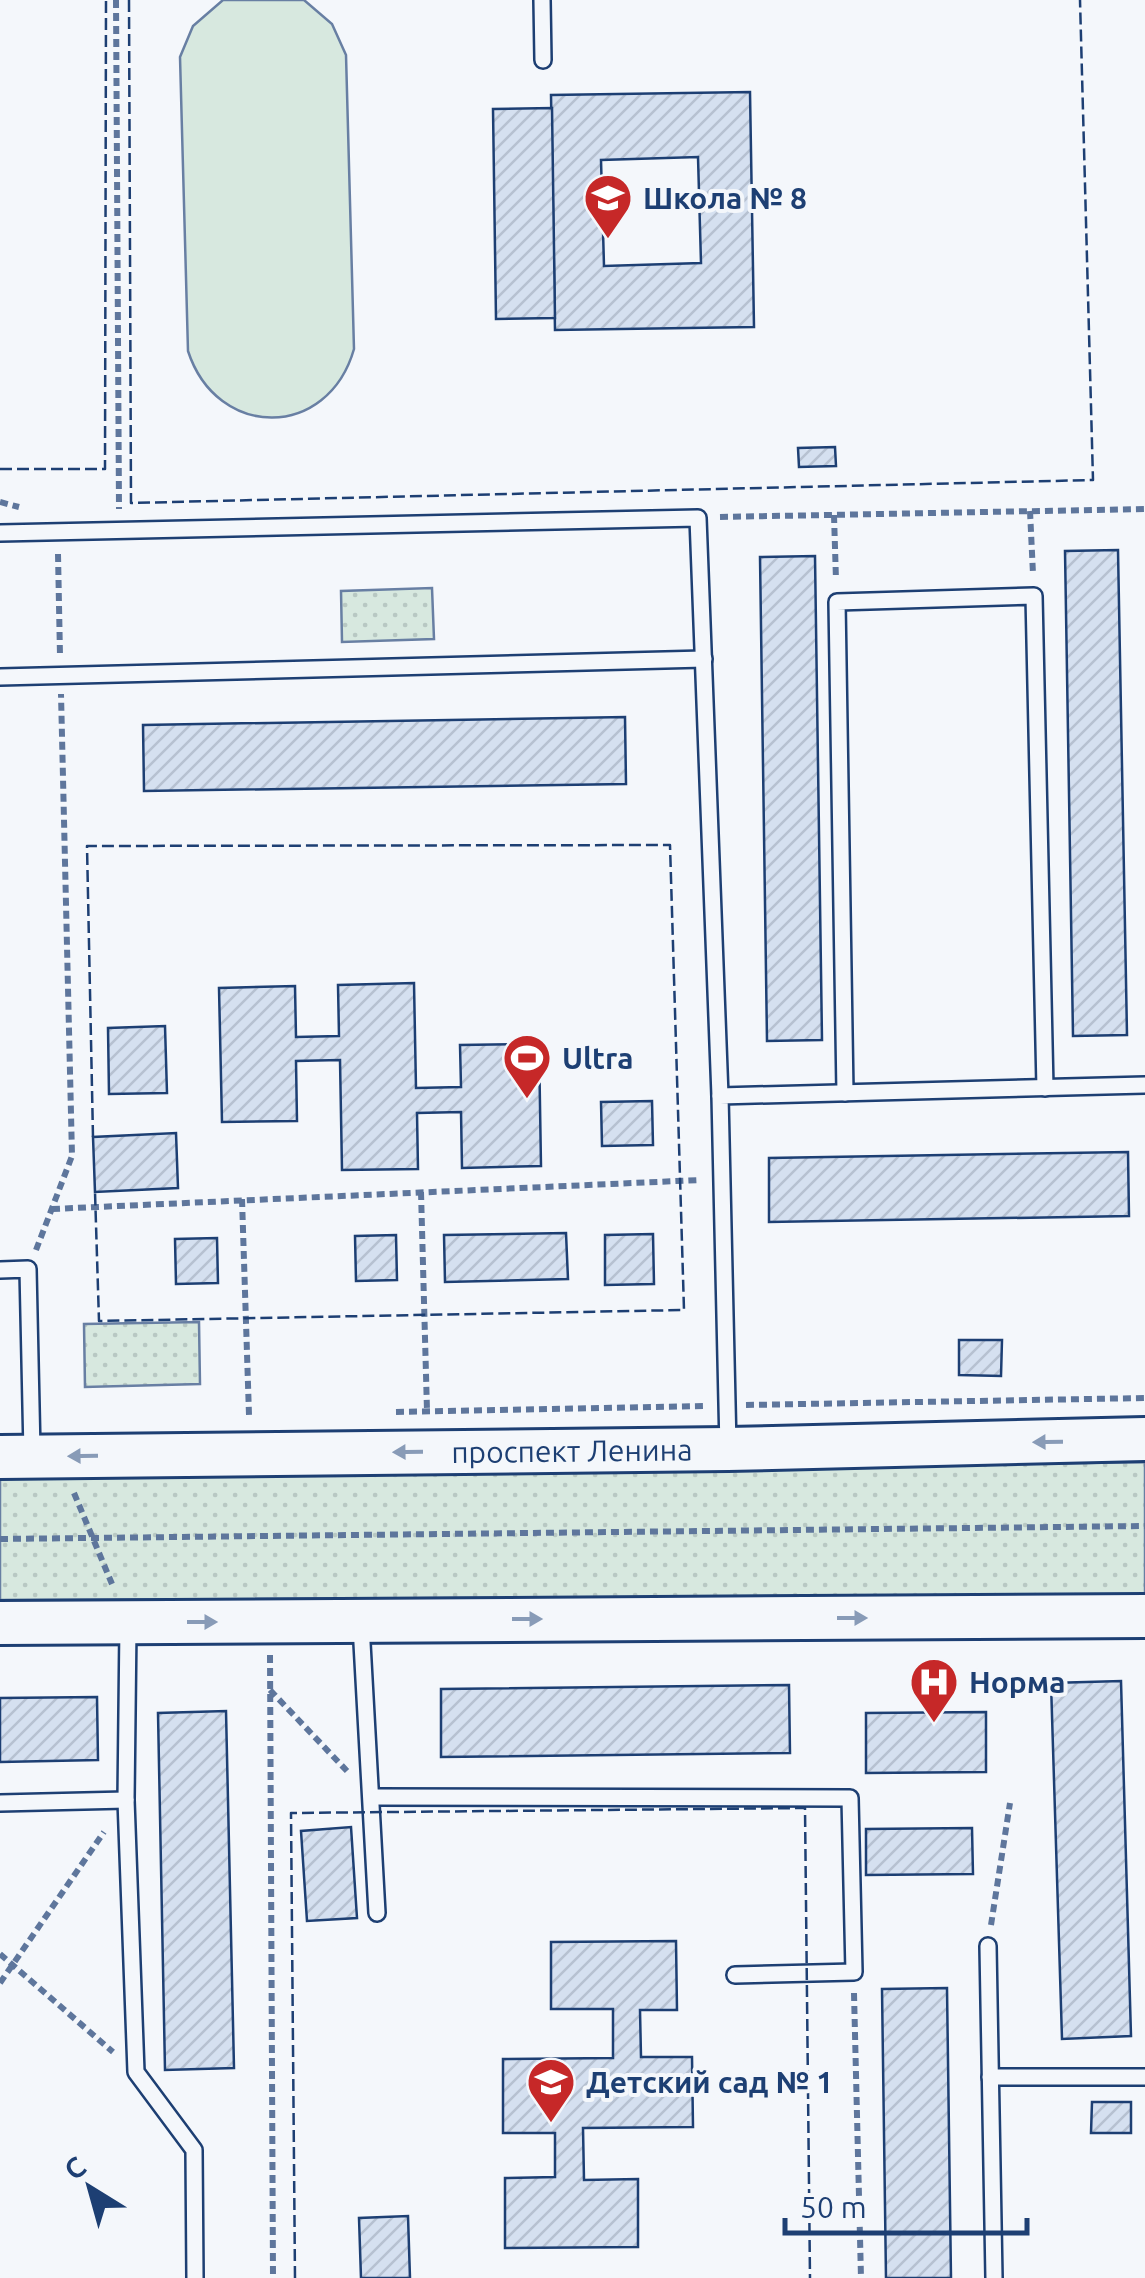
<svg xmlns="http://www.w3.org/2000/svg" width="1145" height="2278" viewBox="0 0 1145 2278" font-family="Ubuntu,sans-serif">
<defs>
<pattern id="park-dots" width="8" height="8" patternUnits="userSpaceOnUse" patternTransform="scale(2.5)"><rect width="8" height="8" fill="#d7e8df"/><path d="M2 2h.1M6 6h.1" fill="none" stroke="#b8c8c3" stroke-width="1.8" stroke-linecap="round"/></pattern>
<pattern id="building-hatch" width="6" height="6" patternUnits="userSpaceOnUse" patternTransform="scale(2.5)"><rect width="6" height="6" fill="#d5e0f0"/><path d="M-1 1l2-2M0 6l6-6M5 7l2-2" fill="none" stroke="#b6c1d1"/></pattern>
</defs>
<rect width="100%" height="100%" fill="#f4f7fb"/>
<path fill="#d7e8df" stroke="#687fa3" stroke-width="2.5" d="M223,0h81l28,24 14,31 8,294c-26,91 -137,91 -166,2l-8,-294 13,-31z"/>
<g fill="url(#park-dots)" stroke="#687fa3" stroke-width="2.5">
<polygon points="432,588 434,639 342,642 341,591"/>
<polygon points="199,1322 200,1384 85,1387 84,1324"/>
<polygon points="1145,1462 1145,1595 0,1600 0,1479"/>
</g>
<g fill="url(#building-hatch)" stroke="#1d3f73" stroke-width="2.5" fill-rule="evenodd">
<path d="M750,92l4,235 -199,3 -4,-235zM698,157l3,106 -97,3 -3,-106z"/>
<polygon points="552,108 555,318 496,319 493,109"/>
<polygon points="835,447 836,466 799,467 798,448"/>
<polygon points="1118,550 1127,1035 1073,1036 1065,551"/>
<polygon points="815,556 822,1040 767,1041 760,557"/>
<polygon points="625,717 626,784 144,791 143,725"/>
<polygon points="414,983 416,1088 461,1087 460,1045 539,1044 541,1166 462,1168 461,1112 417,1113 418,1169 342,1170 340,1060 296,1061 297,1121 222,1122 219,988 295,986 296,1037 339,1036 338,985"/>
<polygon points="165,1026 167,1093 109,1094 108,1028"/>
<polygon points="652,1101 653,1145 602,1146 601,1102"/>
<polygon points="176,1133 178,1188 95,1192 93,1137"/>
<polygon points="1128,1152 1129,1216 769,1222 769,1158"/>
<polygon points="566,1233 568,1279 445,1282 444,1235"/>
<polygon points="653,1234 654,1284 605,1285 605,1235"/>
<polygon points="396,1235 397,1280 356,1281 355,1236"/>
<polygon points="217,1238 218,1283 176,1284 175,1239"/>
<polygon points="959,1340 1002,1340 1001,1376 959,1375"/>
<polygon points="1121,1681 1131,2036 1062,2039 1051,1683"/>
<polygon points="789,1685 790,1753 441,1757 441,1689"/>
<polygon points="97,1697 98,1760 0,1762 0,1698"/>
<polygon points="226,1711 234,2068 165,2070 158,1713"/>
<polygon points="986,1712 986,1772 866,1773 866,1713"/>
<polygon points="351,1827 357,1918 307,1921 301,1831"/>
<polygon points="972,1828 973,1874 866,1875 866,1829"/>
<polygon points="676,1941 677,2010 640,2010 641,2057 692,2057 693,2127 583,2128 584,2180 638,2179 638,2247 505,2248 505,2178 555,2177 555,2133 503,2133 503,2059 613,2058 613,2009 551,2009 551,1942"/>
<polygon points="947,1988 951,2278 886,2278 882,1989"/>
<polygon points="1092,2102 1131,2102 1131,2133 1091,2133"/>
<polygon points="408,2216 410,2278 361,2278 359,2218"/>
</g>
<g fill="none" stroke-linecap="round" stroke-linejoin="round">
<g stroke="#1d3f73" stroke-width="20">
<g id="lane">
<polyline points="542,0 543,60"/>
<polyline points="0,533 698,518 720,1096"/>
<polyline points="0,677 704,659"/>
<polyline points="845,1093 837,602 1034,596 1045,1088"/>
<polyline points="0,1270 28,1269 32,1452"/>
<polyline points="728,1447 720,1096 1145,1085"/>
<polyline points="361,1625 377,1913"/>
<polyline points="128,1626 126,1800 136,2072 194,2150 195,2278"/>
<polyline points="372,1797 850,1798 854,1972 735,1975"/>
<polyline points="0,1803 126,1800"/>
<polyline points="988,1946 994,2278"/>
<polyline points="990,2077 1145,2077"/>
</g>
</g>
<g stroke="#1d3f73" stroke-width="48">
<g id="secondary">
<path id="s1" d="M0,1457l728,-8 417,-10"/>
<polyline points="0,1623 1145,1616"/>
</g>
</g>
<g stroke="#5e769c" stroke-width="6" stroke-dasharray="8 5" stroke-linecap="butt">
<polyline points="116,0 119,509"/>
<polyline points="0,502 19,507"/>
<polyline points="1030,511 1033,574"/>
<polyline points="834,515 836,580"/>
<polyline points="720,517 1145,509"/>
<polyline points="58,554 60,656"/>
<polyline points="421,1192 427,1411"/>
<polyline points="242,1199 249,1415"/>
<polyline points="52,1209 700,1180"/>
<polyline points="36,1250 72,1156 61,694"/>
<polyline points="746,1405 1145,1398"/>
<polyline points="396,1412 704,1406"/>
<polyline points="74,1493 112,1584"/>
<polyline points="0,1539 1145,1526"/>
<polyline points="270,1655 273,2278"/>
<polyline points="270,1690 347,1771"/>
<polyline points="991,1925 1010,1803"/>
<polyline points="0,1954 113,2052"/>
<polyline points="0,1983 104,1832"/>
<polyline points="854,1993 861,2278"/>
</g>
<use href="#lane" stroke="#f4f7fb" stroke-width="15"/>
<use href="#secondary" stroke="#f4f7fb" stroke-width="42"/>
<g stroke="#1d3f73" stroke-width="2.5" stroke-dasharray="12 5" stroke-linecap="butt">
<polyline points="129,0 131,503 1093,480 1080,0"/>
<polyline points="0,469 105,469 106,0"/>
<polyline points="93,1137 87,846 670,845 684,1310 99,1321 95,1192"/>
<polyline points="295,2278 291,1813 805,1808 810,2278"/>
</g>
</g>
<defs><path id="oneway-solid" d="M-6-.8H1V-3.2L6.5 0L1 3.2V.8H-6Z" transform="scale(2.5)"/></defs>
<g fill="#889bb7">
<use href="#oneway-solid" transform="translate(1048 1442) rotate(179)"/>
<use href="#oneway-solid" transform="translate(408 1452) rotate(179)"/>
<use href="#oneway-solid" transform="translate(83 1456) rotate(179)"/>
<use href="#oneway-solid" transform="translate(852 1618)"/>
<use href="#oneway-solid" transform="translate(527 1619)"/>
<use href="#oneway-solid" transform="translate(202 1622)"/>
</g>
<defs>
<g id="school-pin" transform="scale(2.5)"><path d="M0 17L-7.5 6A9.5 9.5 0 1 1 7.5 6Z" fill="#c62828" stroke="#f4f7fb"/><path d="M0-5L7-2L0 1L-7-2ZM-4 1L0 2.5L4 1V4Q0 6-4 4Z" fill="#fff"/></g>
<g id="stadium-pin" transform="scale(2.5)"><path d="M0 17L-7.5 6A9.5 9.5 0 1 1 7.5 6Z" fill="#c62828" stroke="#f4f7fb"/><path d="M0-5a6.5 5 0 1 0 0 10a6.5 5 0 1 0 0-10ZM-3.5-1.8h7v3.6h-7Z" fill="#fff"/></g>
<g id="hospital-pin" transform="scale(2.5)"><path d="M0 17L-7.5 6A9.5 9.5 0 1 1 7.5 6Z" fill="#c62828" stroke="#f4f7fb"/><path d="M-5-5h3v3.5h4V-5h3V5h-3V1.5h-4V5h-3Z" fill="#fff"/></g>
</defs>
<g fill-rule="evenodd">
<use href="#school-pin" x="608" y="198"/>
<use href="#stadium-pin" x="527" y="1058"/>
<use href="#hospital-pin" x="934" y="1682"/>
<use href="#school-pin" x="551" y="2082"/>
</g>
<g text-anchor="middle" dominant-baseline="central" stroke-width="8" stroke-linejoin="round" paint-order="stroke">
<g font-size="30" font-weight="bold" fill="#1d3f73" stroke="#f4f7fb" text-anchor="start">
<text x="643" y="198">Школа № 8</text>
<text x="562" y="1058">Ultra</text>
<text x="969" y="1682">Норма</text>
<text x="586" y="2082">Детский сад № 1</text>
</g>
<g font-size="30" fill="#1d3f73" stroke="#f4f7fb">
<text stroke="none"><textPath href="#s1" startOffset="572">проспект Ленина</textPath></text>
</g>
</g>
<g transform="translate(90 2188) rotate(323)" stroke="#f4f7fb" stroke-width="8" paint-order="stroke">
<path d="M0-8L18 38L0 25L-18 38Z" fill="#1d3f73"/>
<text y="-15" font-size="28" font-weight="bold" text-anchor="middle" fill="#1d3f73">С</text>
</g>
<path d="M785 2218v15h242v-15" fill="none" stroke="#1d3f73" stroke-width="5"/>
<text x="800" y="2218" font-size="30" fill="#1d3f73" stroke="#f4f7fb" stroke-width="8" paint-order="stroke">50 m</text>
</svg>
